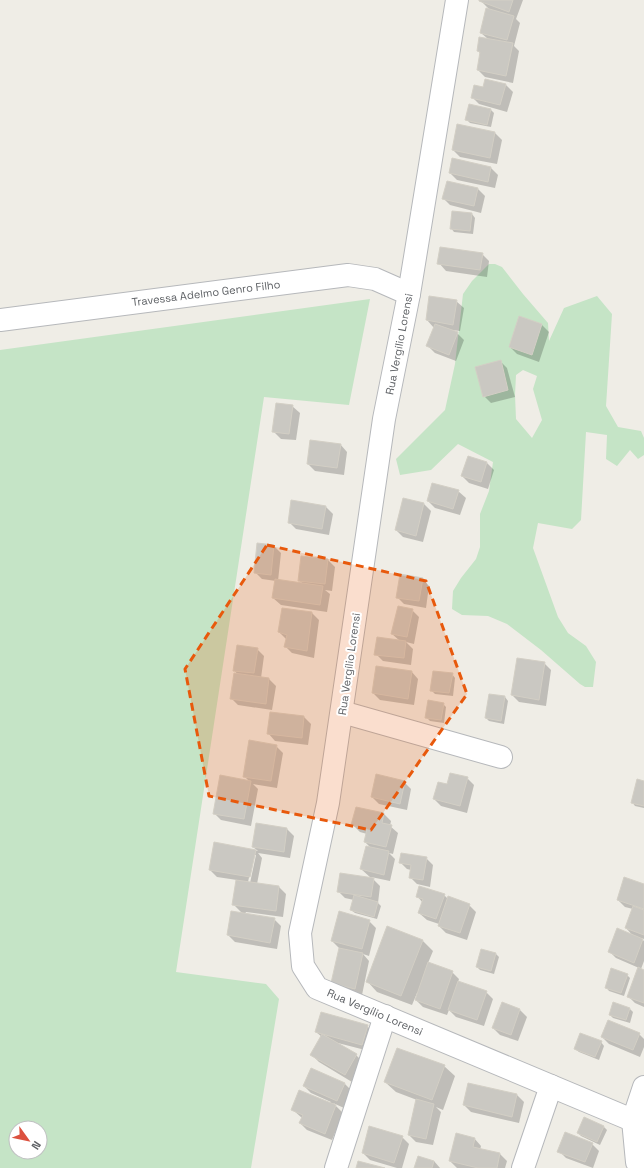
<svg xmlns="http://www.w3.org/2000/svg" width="644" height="1168" viewBox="0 0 644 1168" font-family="'Space Grotesk',sans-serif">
<rect width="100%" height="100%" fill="#efede6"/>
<g fill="#c5e4c6" fill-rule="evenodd">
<path d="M489,264h6l7,3 21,27 25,29 1,18 15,-33 33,-12 15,18 -6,92 12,21 23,4 3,7v17l-6,4 -8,-9 -13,16 -11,-7 1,-24 -21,-3 -5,88 -9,9 -34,-6 -5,25 25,69 10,16 18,13 10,16 -3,25h-8l-5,-3 -39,-34 -34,-26 -19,-8 -26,-1 -10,-6 1,-18 8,-13 15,-19 4,-12v-33l9,-23 4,-29 -35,-18 -27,26 -31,5 -4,-16 49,-49 10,-46 8,-70 9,-13zM523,370l14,6 -4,13 9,31 -10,18 -16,-19 -1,-24 1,-20z"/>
<path d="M370,299l-21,106 -85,-8 -88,575 90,12 13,15 -28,169h-251v-818zM16,1128h24v24h-24z"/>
</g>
<g fill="#0003" fill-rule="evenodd">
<polygon points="480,0 523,0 516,19 520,23 514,46 519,51 513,83 485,77 478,70 481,54 478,51 488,39 481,33 490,10"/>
<polygon points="506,85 513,92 507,112 479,104 472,97 484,88"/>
<polygon points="491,110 494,113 491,127 470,123 466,119"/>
<polygon points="458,126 495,133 502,140 497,164 460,157 453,150"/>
<polygon points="453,159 491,168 498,175 495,188 457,180 450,173"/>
<polygon points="478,189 485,196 481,213 450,205 443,198"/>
<polygon points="472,214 475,218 473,234 454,232 451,228"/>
<polygon points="482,254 489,261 487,277 446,271 439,263"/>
<polygon points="456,301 464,308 460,331 451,330 457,333 464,340 456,361 435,353 428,346 434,328 427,320"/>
<polygon points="520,318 542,325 549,332 539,362 517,354 510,347"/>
<polygon points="500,361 507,368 515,397 491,403 484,396"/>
<polygon points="292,406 300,413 296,440 281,439 273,431"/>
<polygon points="340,444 347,452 344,475 315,471 308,464"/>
<polygon points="487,463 494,470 488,489 469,483 462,476"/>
<polygon points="458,491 466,498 460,515 435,508 428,501"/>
<polygon points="403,500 424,504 431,511 423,542 403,537 396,530"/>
<polygon points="326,507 333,514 329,535 296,529 289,522"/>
<polygon points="274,546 281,553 278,581 303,584 299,580 328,560 335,567 332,591 325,590 330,594 327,612 281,605 273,598 276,581 262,579 255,572"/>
<polygon points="422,578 429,586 426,608 404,604 397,597"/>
<polygon points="412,610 419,617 414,644 406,642 413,649 411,665 383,661 376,654 400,641 392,634"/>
<polygon points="312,613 319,620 314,658 292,653 285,646 287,640 279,632"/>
<polygon points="257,649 264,656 261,678 269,679 276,686 272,710 238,705 231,698 238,675 234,670"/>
<polygon points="544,663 551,670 546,706 519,702 512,695"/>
<polygon points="411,671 418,679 414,705 380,700 373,693"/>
<polygon points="452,674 455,678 453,696 435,694 431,690"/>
<polygon points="505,697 508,701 504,724 489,721 486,718"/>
<polygon points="443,704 446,707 444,723 430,721 426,717"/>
<polygon points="304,717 311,724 308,745 275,741 268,733"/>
<polygon points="276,746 283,753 277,788 253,784 258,789 251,826 221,820 214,813 249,781 244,776"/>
<polygon points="467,778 474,785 467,813 441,806 434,799 448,785"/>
<polygon points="404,782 411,789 407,810 379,804 372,797"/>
<polygon points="644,782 644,808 635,806 632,802"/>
<polygon points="356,808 384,814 391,821 390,826 398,833 393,854 389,853 395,859 390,881 371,877 380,886 378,903 381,906 377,919 355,913 351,910 354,900 345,898 338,891 371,878 361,869 371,848 365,842 367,834 360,832 353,825"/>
<path d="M287,829l7,7 -4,22 -32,-5 4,5 -5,26 22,3 7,7 -3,23 -37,-5 -1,2 29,5 7,7 -4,23 -42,-7 -7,-7 14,-22 -9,-9 4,-24 -20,-3 -7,-7 5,-26 43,7 -5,-4zM254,855h2l-6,28 -2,-1z"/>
<polygon points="426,858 433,865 430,887 417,884 410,877 411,870 407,869 400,862"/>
<polygon points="644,885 644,939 641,938 644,941 644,961 641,969 644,971 644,1007 635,1003 628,996 639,968 616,958 609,951 634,937 626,928 633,909 625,907 618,900"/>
<polygon points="444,895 448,899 469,905 476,912 467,940 446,933 439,926 439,924 427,920 419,913 423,903 417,896"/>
<polygon points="369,921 376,928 369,956 363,954 369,961 362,995 332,983 340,949 332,941"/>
<polygon points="422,940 433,951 428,963 452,972 459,979 458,982 486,992 493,999 484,1026 456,1017 449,1010 447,1015 423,1007 416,1000 418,994 417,993 412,1005 377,992 367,981"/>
<polygon points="496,954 499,957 494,974 480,970 477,967"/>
<polygon points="627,975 630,978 624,996 609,991 606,987"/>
<polygon points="503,1004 520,1010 527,1017 518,1041 500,1035 493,1028"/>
<polygon points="630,1009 633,1012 630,1023 613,1018 610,1015"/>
<polygon points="367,1026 374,1033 369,1051 334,1042 356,1055 363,1062 352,1082 319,1062 312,1055 322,1037 316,1032"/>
<polygon points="639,1034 644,1039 644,1047 640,1057 609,1044 602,1037"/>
<polygon points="601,1042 604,1046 599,1060 579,1052 575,1049"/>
<polygon points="444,1066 455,1076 443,1110 436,1107 441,1112 433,1145 416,1142 409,1135 417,1100 396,1092 385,1082"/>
<polygon points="311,1069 345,1084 352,1091 344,1108 333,1103 343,1113 332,1140 307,1130 300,1123 302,1118 293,1110 330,1103 331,1102 311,1093 304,1086"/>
<polygon points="469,1084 517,1095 524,1102 519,1123 471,1112 464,1105"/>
<polygon points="585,1118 604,1127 607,1130 600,1145 581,1136 578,1133"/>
<polygon points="402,1137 409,1144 402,1168 397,1168 370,1160 363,1153"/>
<polygon points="474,1138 481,1146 480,1150 500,1154 507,1161 505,1168 457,1168 450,1161"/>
<polygon points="592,1144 599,1151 593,1168 566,1158 559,1151"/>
<polygon points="434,1161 440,1168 415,1168"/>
</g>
<g fill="#cac8c2" stroke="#d3cfc5">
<polygon points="479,0 513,0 509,12 479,1"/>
<polygon points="486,8 514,16 507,40 480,33"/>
<polygon points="479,37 513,43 506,76 477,70 480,52 477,51"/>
<polygon points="485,79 506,84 500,105 471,98 474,85 483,87"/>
<polygon points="469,104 491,109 487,125 465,120"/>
<polygon points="457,124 495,132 490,158 452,150"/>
<polygon points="452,158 491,167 488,182 449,173"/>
<polygon points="447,181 478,188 474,206 442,199"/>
<polygon points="452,211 472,213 470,231 450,229"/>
<polygon points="440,247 483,253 480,270 437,264"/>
<polygon points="429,296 457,300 453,325 426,320"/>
<polygon points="519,316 542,324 532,355 509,347"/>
<polygon points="435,324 458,332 449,355 426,346"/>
<polygon points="501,360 508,390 483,397 475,367"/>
<polygon points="276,403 293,405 289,434 272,432"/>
<polygon points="310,440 341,444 337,468 307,464"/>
<polygon points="468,456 487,462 481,482 461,476"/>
<polygon points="432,483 459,490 453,509 427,501"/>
<polygon points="403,498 424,503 416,536 395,530"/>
<polygon points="291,500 326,506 322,529 288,523"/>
<polygon points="257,543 274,545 271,575 254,573"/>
<polygon points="301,556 328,559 325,584 298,581"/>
<polygon points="400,574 423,578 419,601 396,598"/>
<polygon points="275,579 323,586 320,605 272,598"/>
<polygon points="398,606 413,609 407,637 391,634"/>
<polygon points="282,608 312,612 307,651 284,647 287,635 278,632"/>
<polygon points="377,637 406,641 404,658 374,655"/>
<polygon points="237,645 258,648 254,673 233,671"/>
<polygon points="517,658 545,662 539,700 511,695"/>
<polygon points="376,666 412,671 408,699 372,693"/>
<polygon points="433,671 453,673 449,693 430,691"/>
<polygon points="234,673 269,678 266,704 230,699"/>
<polygon points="489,694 505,696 501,721 485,718"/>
<polygon points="428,700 444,703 441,720 425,718"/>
<polygon points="270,712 304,716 302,738 267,734"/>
<polygon points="249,740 277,745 271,781 243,777"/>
<polygon points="450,773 468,777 460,806 433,799 438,782 447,784"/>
<polygon points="376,774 405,781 400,804 371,797"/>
<polygon points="220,775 251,781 244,819 213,814"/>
<polygon points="637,779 644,781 644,806 631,803"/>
<polygon points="356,807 384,813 382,823 392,825 386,847 364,842 367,829 351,825"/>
<polygon points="256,823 287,828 284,852 252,847"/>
<polygon points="214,842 256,850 250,877 209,870"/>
<polygon points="366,846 389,851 384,875 360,869"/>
<polygon points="401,853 427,857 423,880 409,878 411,865 399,863"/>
<polygon points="340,873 374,878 371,897 337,892"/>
<polygon points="624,877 644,884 644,909 617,900"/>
<polygon points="236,880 279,886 276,911 232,905"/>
<polygon points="419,886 445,894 436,919 418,913 423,899 416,897"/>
<polygon points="354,895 378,902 374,917 350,910"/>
<polygon points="448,896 470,904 460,933 438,926"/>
<polygon points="633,906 644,910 644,935 625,928"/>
<polygon points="231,911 275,918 270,943 227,935"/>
<polygon points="339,911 370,920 362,949 331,941"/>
<polygon points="387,926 423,940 401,996 366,982"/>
<polygon points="617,928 643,939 634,963 608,952"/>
<polygon points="339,948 363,953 355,989 331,983"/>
<polygon points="481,949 496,953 491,971 476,967"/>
<polygon points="428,962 453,971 440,1009 415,1000"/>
<polygon points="638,967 644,970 644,1003 627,997"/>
<polygon points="611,968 628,974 621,993 605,988"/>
<polygon points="458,981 487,991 477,1020 448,1010"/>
<polygon points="502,1002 520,1009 511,1035 492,1028"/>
<polygon points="613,1002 630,1008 626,1020 609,1015"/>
<polygon points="321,1012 368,1025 362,1045 315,1032"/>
<polygon points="608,1020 640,1033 633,1050 601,1037"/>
<polygon points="580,1033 602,1041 595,1057 574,1049"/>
<polygon points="322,1034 357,1054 345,1075 310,1055"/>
<polygon points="397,1048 445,1065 432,1100 384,1082"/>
<polygon points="311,1068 345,1083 337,1101 303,1086"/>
<polygon points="468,1083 517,1094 512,1117 463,1105"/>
<polygon points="299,1090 336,1105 325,1134 299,1123 303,1115 291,1110"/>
<polygon points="416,1099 434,1104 426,1139 408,1135"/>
<polygon points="584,1117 604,1126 597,1142 577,1133"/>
<polygon points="369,1126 403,1136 394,1163 362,1153"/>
<polygon points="565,1132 593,1143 585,1162 557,1152"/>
<polygon points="456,1133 475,1138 473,1147 500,1153 497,1168 478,1168 449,1161"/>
<polygon points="418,1156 434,1161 432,1168 414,1168"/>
<polygon points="358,1161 385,1168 356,1168"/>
</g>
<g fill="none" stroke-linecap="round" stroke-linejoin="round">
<g stroke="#b6b8bb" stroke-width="24">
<g id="minor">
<polyline points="457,0 409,294 384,419 328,803 300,933 303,966 317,988 644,1125"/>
<polyline points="0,320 348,275 375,279 409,294"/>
<polyline points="342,712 501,757"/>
<polyline points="637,1162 633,1120 644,1087"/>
<polyline points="336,1168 385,1016"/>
<polyline points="523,1168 551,1086"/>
</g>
</g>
<use href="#minor" stroke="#fff" stroke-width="22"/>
</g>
<path fill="#e8590c" fill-opacity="0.2" stroke="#e8590c" stroke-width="3" stroke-dasharray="8 5" stroke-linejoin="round" d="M267,545l159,36 41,113 -96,136 -162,-34 -24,-127z"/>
<g text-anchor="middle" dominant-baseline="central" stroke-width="4" stroke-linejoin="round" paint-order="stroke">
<g font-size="11" fill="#5e6165" stroke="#fff">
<text transform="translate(206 293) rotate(-7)">Travessa Adelmo Genro Filho</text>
<text transform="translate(399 344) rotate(-79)">Rua Vergílio Lorensi</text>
<text transform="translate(349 664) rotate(-82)">Rua Vergílio Lorensi</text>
<text transform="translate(375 1012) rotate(23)">Rua Vergílio Lorensi</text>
</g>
</g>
<g transform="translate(28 1140) rotate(123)"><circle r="19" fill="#ffffff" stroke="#bfc0c1"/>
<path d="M0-3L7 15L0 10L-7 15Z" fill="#dc513f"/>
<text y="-6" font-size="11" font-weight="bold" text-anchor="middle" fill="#5e6165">N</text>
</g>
</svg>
